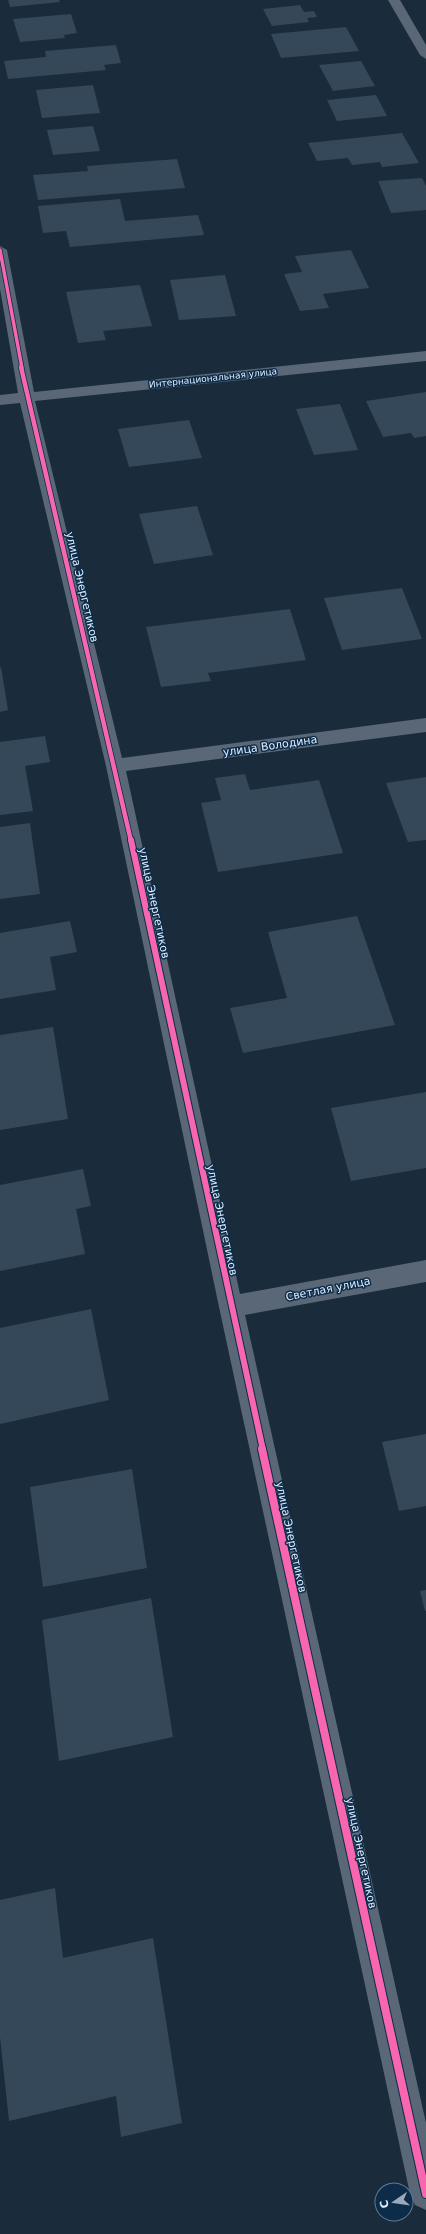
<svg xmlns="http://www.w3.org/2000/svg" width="426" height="2234" viewBox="0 0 426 2234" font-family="'DejaVu Sans',sans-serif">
<rect width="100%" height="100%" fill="#1a2b3c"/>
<g fill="#34485a">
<polygon points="8,0 59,0 60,2 10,7"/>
<polygon points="300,5 304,12 314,11 317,17 307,18 309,22 272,26 263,9"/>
<polygon points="71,14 77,33 64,35 65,38 20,42 13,19"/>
<polygon points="346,27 359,51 281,58 271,34"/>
<polygon points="116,45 121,63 104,65 106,70 8,79 4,61 46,57 45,51"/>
<polygon points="361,61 375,86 333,91 319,65"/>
<polygon points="93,85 100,113 42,118 36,90"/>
<polygon points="376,95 387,116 337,121 327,100"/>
<polygon points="93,126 100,151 53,155 47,130"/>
<polygon points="402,133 419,163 382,167 380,162 352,165 348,158 317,161 308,143"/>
<polygon points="177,159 185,188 38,200 33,175 88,171 87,166"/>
<polygon points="422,178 426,186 426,210 391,213 378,181"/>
<polygon points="120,199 125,221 198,215 204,235 70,247 66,231 43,233 38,206"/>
<polygon points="351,250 369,288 323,294 329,308 300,311 284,274 302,272 295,256"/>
<polygon points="225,275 236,316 179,320 170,280"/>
<polygon points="140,285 152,326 103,331 106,340 78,343 66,292"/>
<polygon points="426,392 426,436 414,438 411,433 383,437 366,401"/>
<polygon points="340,404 358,450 314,455 296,409"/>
<polygon points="189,420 202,458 129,467 118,429"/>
<polygon points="197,506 213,555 154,564 139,514"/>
<polygon points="402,588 422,639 342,650 324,598"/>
<polygon points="290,609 306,660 208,673 211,681 161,687 146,627"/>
<polygon points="1,667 8,710 0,712 0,668"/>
<polygon points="45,736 50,762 25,766 33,811 0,815 0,742"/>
<polygon points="245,774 250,790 319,780 343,853 218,872 201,803 221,800 215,778"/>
<polygon points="426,777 426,840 408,842 386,783"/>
<polygon points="30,823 40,894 0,899 0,827"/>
<polygon points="357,916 395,1025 243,1053 230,1008 287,998 268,932"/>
<polygon points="70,921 77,952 50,957 56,990 0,999 0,933"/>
<polygon points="53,1027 68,1119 0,1130 0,1035"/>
<polygon points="426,1092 426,1168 351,1181 331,1108"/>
<polygon points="83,1169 91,1206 76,1209 85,1254 0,1271 0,1185"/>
<polygon points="91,1309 109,1400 0,1424 0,1328"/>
<polygon points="426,1434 426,1506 399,1511 382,1442"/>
<polygon points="132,1469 147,1568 43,1587 30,1487"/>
<polygon points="426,1590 426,1611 425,1611 420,1591"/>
<polygon points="151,1598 173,1737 59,1761 42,1620"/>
<polygon points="55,1888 63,1958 153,1938 182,2123 121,2137 116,2096 9,2121 0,2037 0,1900"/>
</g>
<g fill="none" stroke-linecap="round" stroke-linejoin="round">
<g fill="#596776" fill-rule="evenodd">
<polygon points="388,0 400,0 426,45 426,59 420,55"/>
<polygon points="0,246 7,250 34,392 426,351 426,361 35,401 122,758 426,718 426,732 126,771 240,1294 426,1260 426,1282 245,1315 426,2123 426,2210 415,2205 410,2194 219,1307 106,766 20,403 0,405 0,395 18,393 0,289"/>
</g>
<g stroke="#0c2c4a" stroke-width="5">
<polyline id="cycleway-far3" points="0,250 22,368"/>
</g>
<g stroke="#0c2c4a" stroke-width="6">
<polyline id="cycleway-far2" points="21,367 131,841"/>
</g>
<g stroke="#0c2c4a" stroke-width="8">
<polyline id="cycleway-far1" points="131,840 263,1450"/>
</g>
<g stroke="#0c2c4a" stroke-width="10">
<polyline id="cycleway" points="262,1449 426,2194"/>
</g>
<use href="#cycleway-far3" stroke="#f766af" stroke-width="3.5"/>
<use href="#cycleway-far2" stroke="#f766af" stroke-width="4.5"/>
<use href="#cycleway-far1" stroke="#f766af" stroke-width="6"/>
<use href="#cycleway" stroke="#f766af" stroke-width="8"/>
</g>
<g text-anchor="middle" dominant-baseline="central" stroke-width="3" stroke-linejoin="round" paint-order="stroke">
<g font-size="9" fill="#e0eefe" stroke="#0c2c4a">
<text transform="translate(213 378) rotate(-6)">Интернациональная улица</text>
</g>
<g font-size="11" fill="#e0eefe" stroke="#0c2c4a">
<text transform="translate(82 587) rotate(77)">улица Энергетиков</text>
<text transform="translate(270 746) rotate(-8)">улица Володина</text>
<text transform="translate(154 903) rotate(78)">улица Энергетиков</text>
<text transform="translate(222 1220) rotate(78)">улица Энергетиков</text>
<text transform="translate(328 1289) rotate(-11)">Светлая улица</text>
<text transform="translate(291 1537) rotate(78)">улица Энергетиков</text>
<text transform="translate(361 1853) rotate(78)">улица Энергетиков</text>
</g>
</g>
<g transform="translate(394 2202) rotate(257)"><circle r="19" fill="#0c2c4a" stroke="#617a92"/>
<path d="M0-3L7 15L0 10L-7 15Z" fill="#9baaba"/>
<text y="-6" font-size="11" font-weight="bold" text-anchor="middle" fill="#e0eefe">С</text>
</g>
</svg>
